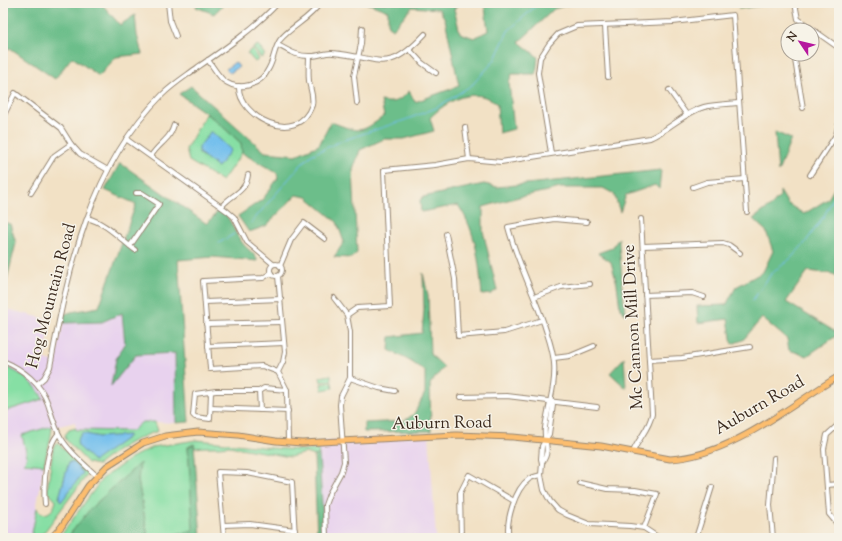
<svg xmlns="http://www.w3.org/2000/svg" width="842" height="541" viewBox="0 0 842 541" font-family="'Sorts Mill Goudy',serif">
<rect width="100%" height="100%" fill="#f7f3e8"/>
<filter id="ink" filterUnits="userSpaceOnUse"><feTurbulence type="fractalNoise" baseFrequency=".025" numOctaves="2"/><feDisplacementMap in="SourceGraphic" scale="8" xChannelSelector="R" yChannelSelector="G"/><feConvolveMatrix kernelMatrix="1 2 1 2 8 2 1 2 1" color-interpolation-filters="sRGB"/></filter>
<filter id="wash" filterUnits="userSpaceOnUse"><feTurbulence type="fractalNoise" baseFrequency=".012" numOctaves="4" result="noise"/><feDisplacementMap in="SourceGraphic" scale="16" xChannelSelector="R" yChannelSelector="G"/><feGaussianBlur stdDeviation="0.9" result="paint"/><feColorMatrix in="noise" values="0 0 0 0 0 0 0 0 0 0 0 0 0 0 0 0 0 1.4 0 .05"/><feComposite in="paint" operator="in"/></filter>
<g filter="url(#wash)">
<rect width="100%" height="100%" fill="#f2e1c5"/>
<g fill="#e8d2ee">
<polygon points="3,308 50,320 45,360 55,363 63,323 102,322 122,313 125,344 116,359 111,384 136,355 176,353 176,423 155,422 132,431 89,431 76,430 75,422 22,435 27,456 24,463 44,465 31,538 6,538 3,523 3,412 43,399 12,369 3,364"/>
<polygon points="429,435 436,538 324,538 318,442"/>
</g>
<g fill="#86dfa4" stroke="#608461" fill-rule="evenodd">
<polygon points="258,45 265,55 261,58 253,48"/>
<polygon points="252,49 259,59 255,62 247,53"/>
<path d="M206,114l8,5 27,24 1,10 -20,28 -33,-20 -3,-12zM211,131l7,36 -19,-13z"/>
<path d="M3,366c17,6 33,17 40,33l-40,13z"/>
<polygon points="331,375 332,380 321,382 320,377"/>
<polygon points="332,382 333,388 322,390 321,384"/>
<path d="M142,422h13l3,9c-23,7 -42,19 -60,34l-10,-2 -22,-23 -1,-5 4,-5 7,-2v2l56,1zM82,433l17,4h12l-34,4z"/>
<path d="M52,426c0,13 -6,26 -8,39l-20,-2 3,-7 -5,-21z"/>
<path d="M196,440c41,3 81,11 122,10l1,5 -5,1 -9,-3 -15,4 -61,-11c-12,2 -22,0 -34,2l-1,-4 -6,3 6,83 -30,7 -16,1 -10,-58 1,-16 -48,44 -24,30h-8l43,-59 29,-21 22,-11z"/>
<path d="M55,444h4l27,27 1,4 -42,56 -8,7h-6l6,-30 3,4 5,2c7,-2 9,-6 11,-13l-9,-10 6,-42zM69,462h4l10,11 -22,28 -2,-3z"/>
</g>
<g fill="#6cbe8a" stroke="#547454">
<polygon points="3,3 101,3 120,25 135,15 137,35 142,54 116,57 99,76 72,57 55,79 10,48 3,51"/>
<polygon points="197,3 225,3 214,14 196,7"/>
<path d="M367,3h92l-5,6 6,24 14,5 14,-7 -3,-24 -6,-4h95l-20,6 -35,33 19,15 -2,17h-24l-3,8 5,47 -15,4 -2,-29c-22,-19 -50,-4 -67,14l4,13 -30,8h-20l-24,11 -7,20 4,83 -6,5 -17,-1 10,-15 -7,-20 -30,-25 -11,-2 -30,31 -17,6 -11,-16 25,-17 15,-21 -1,-5 -35,-20 -1,-10 -27,-24 -35,-25 12,-8 74,66 31,3 23,-10 12,-23c28,10 28,13 53,-6l-3,-15c12,3 19,0 28,-10l6,11 44,-16 -14,-67 -6,-10 -27,-2 -19,22 -5,-3v-15z"/>
<polygon points="740,3 765,3 765,5 739,9"/>
<polygon points="775,132 791,139 778,172"/>
<path d="M120,163l87,61 13,-15c12,10 12,20 21,32 5,8 12,10 17,20l-45,-4 -35,3 11,162 -13,1 -1,-70 -39,2 -25,31 5,-27 9,-15 -3,-31 -20,9 -39,1 -1,-8 9,-3 28,-5 37,-103 -31,-14z"/>
<path d="M661,170l-2,19 -4,-4 -29,10 -6,17 -6,-18 -11,-6h-42l-46,10 -32,9v24l14,59 -6,4 -9,1c-3,-32 -5,-63 -24,-90l-37,7 -1,-12 3,-3 61,-13 13,3z"/>
<polygon points="839,180 839,267 836,270 839,277 833,274 808,271 786,302 839,334 807,356 789,350 787,339 762,318 743,340 732,344 728,319 698,323 697,306 726,305 736,287 763,272 773,251 766,231 753,219 772,205 780,196 780,191 788,204 804,214 828,199"/>
<polygon points="3,222 10,224 16,243 3,295"/>
<polygon points="619,238 619,244 625,315 620,308 617,284 611,262 598,253 612,248"/>
<polygon points="423,273 428,296 430,354 444,367 430,384 431,431 364,432 364,423 404,421 414,414 425,393 425,371 410,361 389,350 390,337 422,333 424,310"/>
<polygon points="624,358 626,388 610,373"/>
<polygon points="194,444 201,538 67,538 91,508 140,463 138,480 148,537 164,537 193,530 188,447"/>
<polygon points="319,455 324,536 322,538 317,538 314,456"/>
</g>
<g fill="#73bfed" stroke="#577486">
<polygon points="235,62 239,67 230,73 226,69"/>
<polygon points="211,131 231,150 218,167 199,153 199,147"/>
<polygon points="82,433 99,437 128,435 128,437 94,461 78,446 77,441"/>
<polygon points="69,462 73,462 83,473 61,502 59,498"/>
</g>
<g fill="none" stroke-linecap="round" stroke-linejoin="round">
<g stroke="#73bfed" stroke-width="1">
<polyline points="250,224 299,167 311,155 341,141 405,120 436,108 472,85 494,61 508,31 539,3"/>
<polyline points="219,243 234,234"/>
<polyline points="752,301 771,274 790,259 805,243 824,216 839,187"/>
</g>
</g>
</g>
<g filter="url(#ink)">
<g fill="none" stroke-linecap="round" stroke-linejoin="round">
<g stroke="#968672" stroke-width="6">
<g id="minor">
<polyline points="168,3 170,21 176,36"/>
<polyline points="795,3 798,19 839,48"/>
<polyline points="605,26 608,77"/>
<path d="M278,45c11,6 20,12 34,11 7,0 14,-4 21,-3 47,4 53,23 92,-19"/>
<polyline points="410,50 422,63 436,73"/>
<polyline points="798,54 795,60 803,108"/>
<path d="M208,60c5,7 9,14 15,20 15,12 38,6 46,-12 5,-9 5,-19 11,-28 11,-14 29,-20 40,-37"/>
<path d="M239,86c-2,30 58,62 73,19 2,-9 -2,-16 -3,-24 -1,-8 0,-17 0,-25"/>
<polyline points="669,90 687,115"/>
<polyline points="357,103 354,76 361,44 362,28"/>
<polyline points="3,117 15,93 61,128 71,144 80,154 108,170"/>
<polyline points="465,127 469,159"/>
<polyline points="126,139 227,211 234,217 247,242 273,264"/>
<polyline points="551,153 538,73 540,58 549,44 558,34 577,26 673,22 733,15 747,212"/>
<path d="M151,156c8,-13 19,-16 23,-31"/>
<polyline points="810,175 836,135 839,123"/>
<polyline points="693,187 707,182 745,179"/>
<polyline points="31,193 54,156 71,144"/>
<path d="M222,206c10,-12 24,-14 26,-31"/>
<path d="M87,218c19,5 32,20 48,32"/>
<polyline points="446,234 455,279 458,336 504,332 542,320"/>
<polyline points="130,246 159,204 142,193 136,193"/>
<polyline points="643,246 723,243 729,245 740,253"/>
<circle cx="276" cy="270" r="6"/>
<polyline points="280,266 291,240 304,223 325,239"/>
<polyline points="271,273 263,278 203,281 210,369 262,366 278,372"/>
<polyline points="278,276 285,352 283,362 278,372 287,390 288,442"/>
<polyline points="645,295 692,293 704,297"/>
<polyline points="534,297 561,287 590,284"/>
<polyline points="205,302 281,299"/>
<path d="M347,315l10,-7 33,-2 -6,-136 51,-5 34,-6 32,3 149,-24c19,-8 35,-26 54,-31 11,-3 24,-3 35,-4"/>
<polyline points="206,324 282,322"/>
<polyline points="208,346 284,343"/>
<polyline points="554,358 570,356 594,346"/>
<polyline points="649,360 682,358 750,347"/>
<path d="M3,361c20,8 38,23 45,43 4,12 7,24 13,34 9,15 24,27 36,38"/>
<polyline points="350,378 379,388 395,391"/>
<path d="M37,384l7,-6 6,-11c18,-97 40,-200 112,-272 11,-11 24,-19 36,-28 28,-19 57,-39 80,-64"/>
<polyline points="259,391 260,410"/>
<polyline points="211,392 210,419 195,417 193,415 195,394 216,391 259,391 264,388 287,390"/>
<polyline points="460,397 507,396 597,407"/>
<polyline points="551,401 553,405 549,434 542,446 541,459 542,463 541,475 544,490 550,501 558,510 567,515 589,524 630,526 644,528 659,538"/>
<polyline points="211,408 288,411"/>
<polyline points="839,424 827,435 824,449 829,514 839,526"/>
<path d="M633,452c5,-13 17,-24 19,-38l-11,-195"/>
<path d="M542,463c10,-14 1,-21 3,-35 3,-22 11,-43 9,-65 -1,-14 -6,-26 -10,-39 -11,-32 -27,-63 -36,-97l46,-8 33,3"/>
<polyline points="580,483 607,489 635,490 657,494 644,528"/>
<polyline points="827,485 839,484"/>
<path d="M45,504c-2,-18 1,-57 13,-70"/>
<polyline points="223,525 250,524 295,530"/>
<polyline points="224,538 218,472 247,473 292,482 295,538"/>
<polyline points="326,538 325,505 329,494 341,472 344,462 340,405 341,396 350,378 350,332 347,315 334,298"/>
<polyline points="461,538 460,493 469,475 514,501"/>
<path d="M509,538c-4,-16 6,-49 20,-59 3,-2 8,-3 12,-4"/>
<polyline points="696,538 712,487"/>
<polyline points="773,538 770,505 774,458"/>
</g>
</g>
<g stroke="#968672" stroke-width="7">
<path id="major" d="M51,538l11,-12 26,-40 19,-20 36,-23 22,-7 33,-4 40,3 38,6 26,2 154,-8 57,2 88,9 69,13c61,-3 119,-53 169,-83"/>
</g>
<use href="#minor" stroke="#fff" stroke-width="4"/>
<use href="#major" stroke="#fcbd6e" stroke-width="5"/>
</g>
</g>
<g text-anchor="middle" dominant-baseline="central" stroke-width="3" stroke-linejoin="round" paint-order="stroke">
<g font-size="17" fill="#3b2a1e" stroke="#f7f3e8">
<text transform="translate(52 296) rotate(-75)">Hog Mountain Road</text>
<text transform="translate(634 327) rotate(-93)">Mc Cannon Mill Drive</text>
<text transform="translate(760 406) rotate(-30)">Auburn Road</text>
<text transform="translate(442 424) rotate(-1)">Auburn Road</text>
</g>
</g>
<rect width="842" height="541" fill="none" stroke="#f7f3e8" stroke-width="16"/>
<g transform="translate(800 42) rotate(305)"><circle r="19" fill="#f7f3e8" stroke="#aca397"/>
<path d="M0-3L7 15L0 10L-7 15Z" fill="#b5179e"/>
<text y="-6" font-size="11" font-weight="bold" text-anchor="middle" fill="#3b2a1e">N</text>
</g>
</svg>
